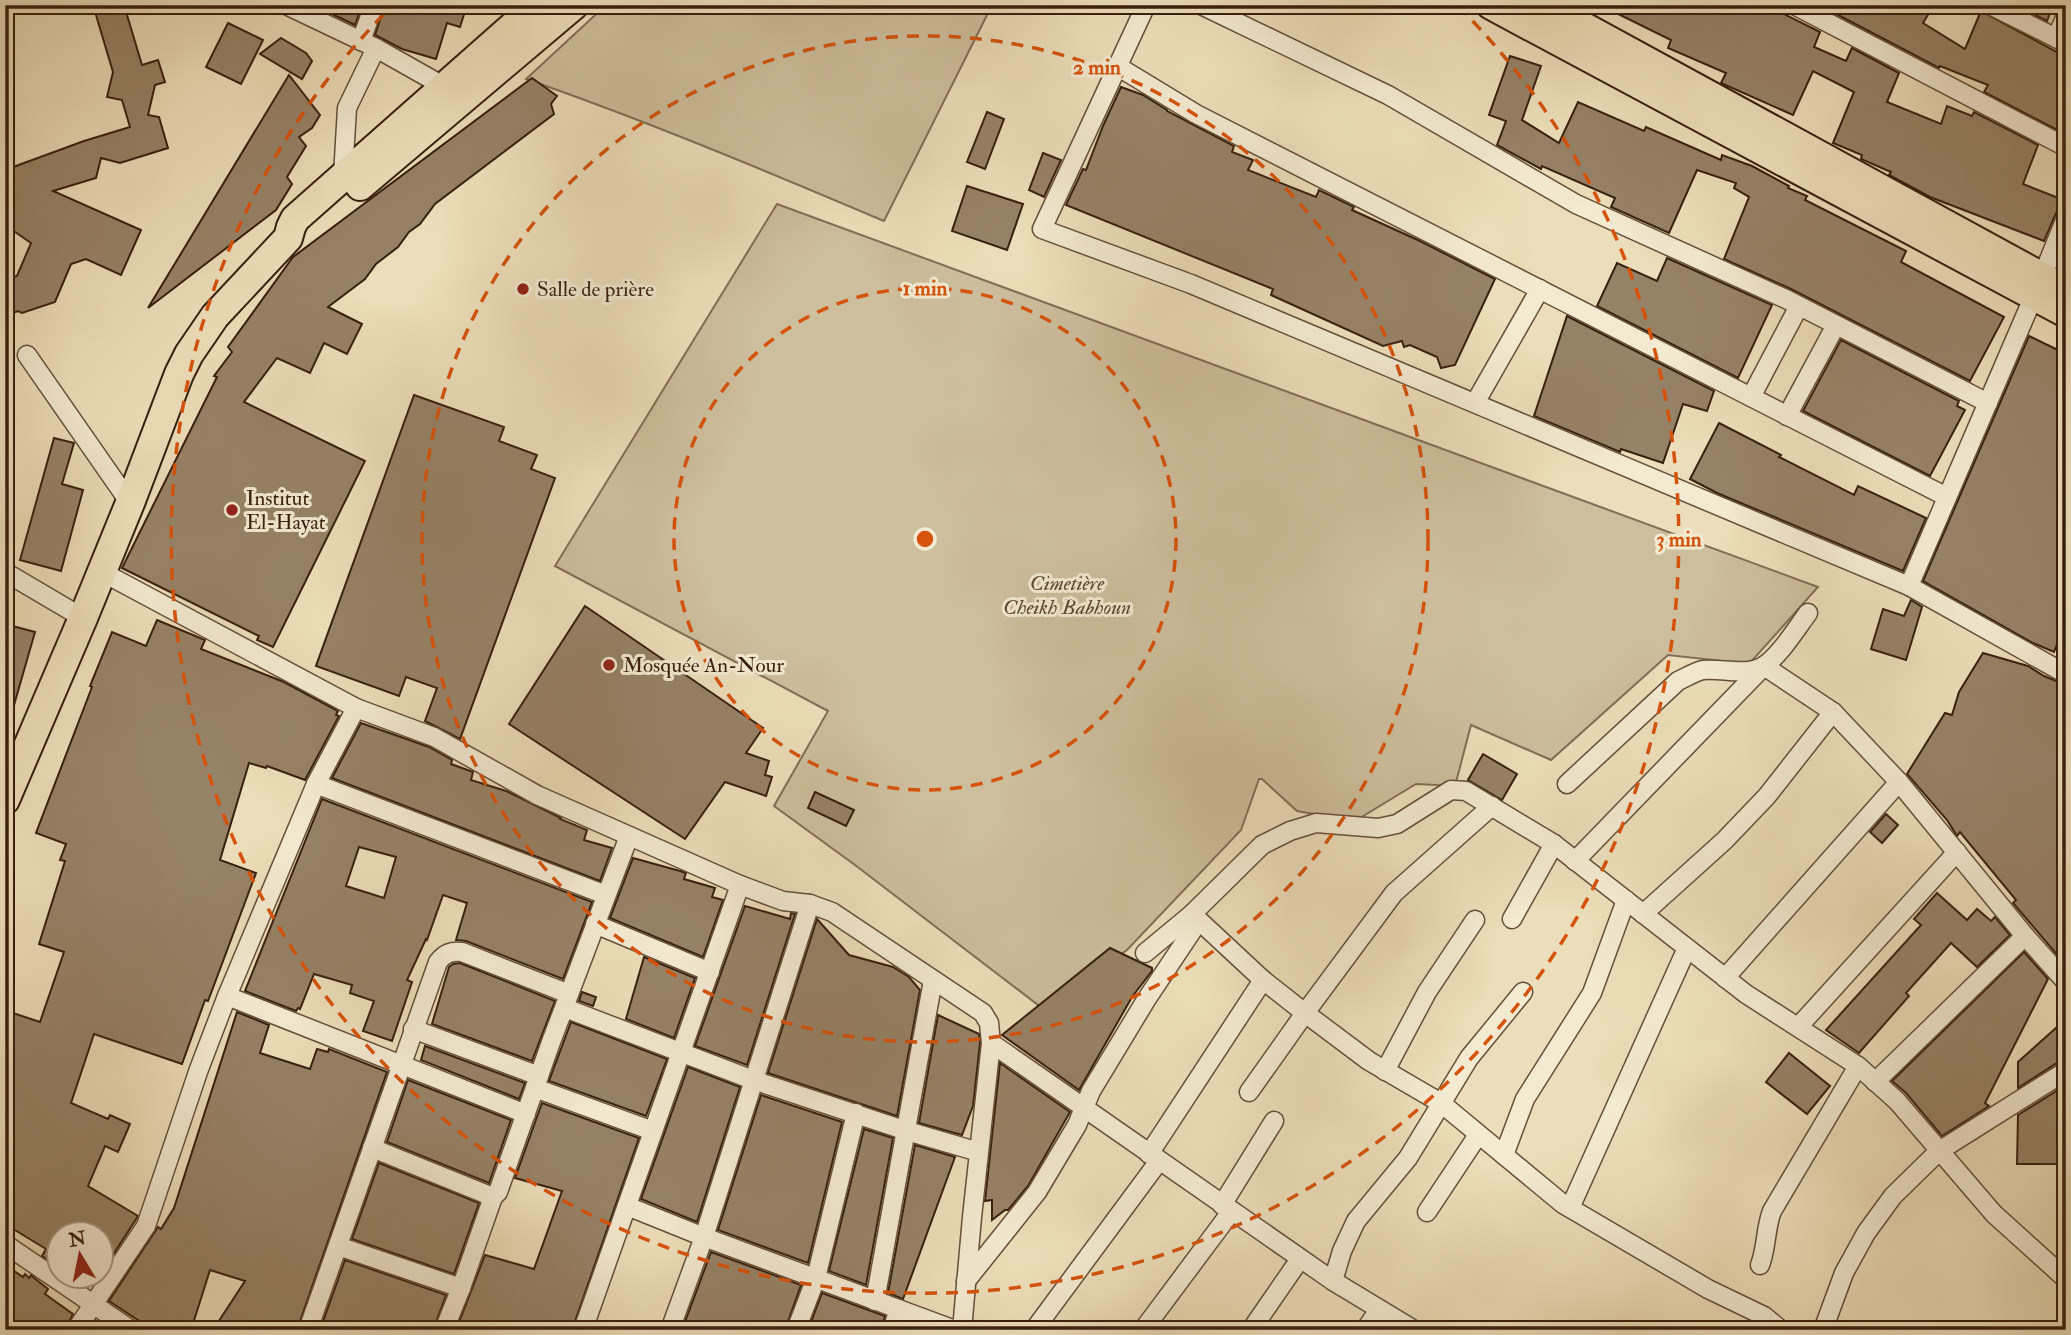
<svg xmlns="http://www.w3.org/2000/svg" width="2071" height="1335" viewBox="0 0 2071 1335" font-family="'IM FELL Double Pica',serif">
<rect width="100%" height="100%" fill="#ecdeba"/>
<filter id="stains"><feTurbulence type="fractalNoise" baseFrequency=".00286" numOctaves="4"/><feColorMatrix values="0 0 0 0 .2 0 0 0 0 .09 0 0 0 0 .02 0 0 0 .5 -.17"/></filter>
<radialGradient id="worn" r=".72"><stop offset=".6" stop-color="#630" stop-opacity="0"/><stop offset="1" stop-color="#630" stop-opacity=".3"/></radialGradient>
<g fill="#cdbe9d" stroke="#826e56" stroke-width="2">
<path d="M606,5h386l-108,216c-118,-50 -237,-100 -358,-142z"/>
<polygon points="777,204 1818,587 1749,664 1668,655 1551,760 1471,725 1455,786 1416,784 1355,821 1297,811 1262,779 1259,779 1241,830 1127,950 1042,1008 855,865 774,806 828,711 555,566"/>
</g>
<g fill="#968267" stroke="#381f0e" stroke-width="2" fill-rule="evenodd">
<polygon points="93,5 124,5 142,65 158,60 165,82 155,85 148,115 159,117 168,148 120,163 101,158 96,178 53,191 141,230 121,275 86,259 71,264 55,302 22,313 18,311 5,316 5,280 17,276 31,243 5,225 5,170 84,141 130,127 122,100 107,97 113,72"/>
<polygon points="313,5 362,5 355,25"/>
<polygon points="385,5 467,5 460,27 447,23 436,59 402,49 375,35"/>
<polygon points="1600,5 1766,5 1820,32 1814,47 1846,61 1852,48 1899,73 1887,102 1941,124 1947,106 1972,116 1974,112 2038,145 2023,184 2066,201 2066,207 2060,209 2056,213 2044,241 1930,197 1889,175 1891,172 1861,159 1862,155 1833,143 1854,92 1813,71 1793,115 1721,83 1726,73 1668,48 1671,40"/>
<polygon points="1819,5 1934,5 1923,23 1965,49 1981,11 2066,57 2066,126 2063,133 1984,92 1988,85 1940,66 1939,68"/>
<polygon points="2016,5 2053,5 2047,21"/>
<polygon points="228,23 263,40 241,84 206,67"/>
<polygon points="281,38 306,53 312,61 302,79 260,54"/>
<polygon points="1510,56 1541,66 1522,120 1559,143 1578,102 1644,131 1646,127 1721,160 1722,155 1752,166 1789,186 1788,188 1807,196 1805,200 1906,251 1901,262 2004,317 1970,381 1791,289 1724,259 1749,197 1734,188 1736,183 1697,170 1669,233 1611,207 1615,198 1542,166 1541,169 1497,145 1506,121 1489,115"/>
<polygon points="289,75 320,115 312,128 299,137 306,146 287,177 292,184 276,210 148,308"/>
<polygon points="532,78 557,96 551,104 554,114 435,204 420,224 409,232 398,247 376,264 365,279 328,307 362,324 347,354 324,343 310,373 277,358 244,402 365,461 273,647 257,640 259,636 122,568 217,377 214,376 232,352 228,347 293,257"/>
<polygon points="1121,87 1143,95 1167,110 1167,111 1234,146 1232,152 1253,160 1248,170 1316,197 1319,190 1354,207 1352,210 1420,241 1495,279 1455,365 1441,368 1437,357 1410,345 1404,347 1402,341 1383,346 1271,295 1273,289 1066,205 1083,169 1086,170 1103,126"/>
<polygon points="987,112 1004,119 985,169 967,162"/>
<polygon points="1043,153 1061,160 1044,197 1029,190"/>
<polygon points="967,186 1023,204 1007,250 952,231"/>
<polygon points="1667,258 1772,305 1738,378 1597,306 1617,263 1657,281"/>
<polygon points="1567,316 1714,391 1707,411 1683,404 1663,463 1621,449 1620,452 1534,416"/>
<polygon points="2029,336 2066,354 2066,621 2054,652 2033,643 1923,581"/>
<polygon points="1841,340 1959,401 1957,406 1965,410 1930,476 1803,411"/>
<polygon points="414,395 504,427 499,441 537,455 531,469 555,478 460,739 425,721 437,688 406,677 399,696 316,666"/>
<polygon points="1719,423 1781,455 1779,457 1854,495 1858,486 1926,518 1903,571 1717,493 1690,479"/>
<polygon points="54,438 74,443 62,484 83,490 61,571 20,560"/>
<polygon points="1911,600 1922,607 1906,660 1871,649 1883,609 1904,616"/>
<polygon points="585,606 763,728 746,753 769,761 765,775 772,777 766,796 725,782 685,839 509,724"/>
<polygon points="157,620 205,640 201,649 284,682 338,711 336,715 339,716 305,780 267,766 266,768 249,763 220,860 256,873 208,1001 205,1000 182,1064 94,1034 71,1103 108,1119 110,1115 130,1124 118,1152 105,1146 88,1186 138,1216 102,1272 102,1234 60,1234 60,1267 42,1256 46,1249 5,1224 5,1142 12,1127 5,1125 5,1028 10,1012 40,1022 64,952 39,944 65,861 60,860 66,844 36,833 92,687 90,686 112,632 146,646"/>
<polygon points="5,624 35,632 10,719 5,718"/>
<polygon points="1983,653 2028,666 2044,676 2066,685 2066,965 2013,903 2016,900 1960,832 1957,836 1947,820 1907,774 1945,713 1952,715 1959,692"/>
<polygon points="361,723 429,747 452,760 451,764 473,772 471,780 506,791 561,818 560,819 587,830 584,840 612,848 600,881 332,778"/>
<polygon points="1483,754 1517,774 1502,800 1468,780"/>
<polygon points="815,792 854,810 846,826 808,808"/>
<path d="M322,799l270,103 -29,77 -97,-38 -10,-1 11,-37 -24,-8 -16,45 -1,-1 -19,41 5,2 -20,59 -29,-10 11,-30 -24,-8 2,-8 -38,-11 -14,35 -2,-1 -2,3 -51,-20zM359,847l37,10 -12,41 -38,-12z"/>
<polygon points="1886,814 1898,825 1882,843 1870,832"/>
<polygon points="633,858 680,871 686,873 684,879 715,888 712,897 723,900 703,957 610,918"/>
<polygon points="1937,893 1967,920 1977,909 1991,921 1995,917 2010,935 1977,967 1951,943 1906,993 1909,996 1859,1053 1826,1030 1921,925 1914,919"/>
<polygon points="745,906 790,919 791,913 795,914 747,1065 695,1046"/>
<polygon points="817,919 849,955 893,967 909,977 920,990 897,1116 768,1073"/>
<polygon points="1110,948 1152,968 1152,971 1132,997 1079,1090 1002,1035"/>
<polygon points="2024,952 2048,979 1985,1103 1989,1106 1942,1136 1906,1093 1892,1081"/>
<polygon points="644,957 695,978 674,1038 626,1019"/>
<polygon points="460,963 555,1001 532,1061 432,1024 449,967 453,964"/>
<polygon points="582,992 596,997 593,1006 579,1001"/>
<polygon points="237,1012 269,1025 260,1053 310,1069 317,1049 328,1052 329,1049 387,1072 297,1330 213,1330 245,1281 210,1270 191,1330 153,1330 109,1301 158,1227 161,1229 174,1208"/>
<polygon points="938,1015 979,1034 980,1043 973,1106 962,1135 919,1123"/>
<polygon points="2066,1019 2066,1060 2060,1061 2018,1088 2018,1062"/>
<polygon points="571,1022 667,1059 646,1116 549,1081"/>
<polygon points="425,1046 525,1083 519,1099 421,1060"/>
<polygon points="1789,1053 1830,1086 1807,1114 1766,1082"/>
<polygon points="1000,1063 1070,1112 1028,1186 1008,1210 1005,1210 992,1220 992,1200 985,1201"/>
<polygon points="688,1067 740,1087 697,1222 641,1199"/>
<polygon points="408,1080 511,1120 489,1183 387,1142"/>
<polygon points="2066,1085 2066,1164 2017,1164 2018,1115"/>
<polygon points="761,1095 842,1122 808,1263 718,1230"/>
<polygon points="542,1103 639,1138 572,1330 456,1330 485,1255 534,1269 562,1191 515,1178"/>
<polygon points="864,1129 893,1138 866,1285 829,1271"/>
<polygon points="915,1145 955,1157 903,1299 888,1293"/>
<polygon points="379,1163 479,1203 454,1274 352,1239"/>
<polygon points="711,1252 801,1285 785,1330 682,1330"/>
<polygon points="345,1260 446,1295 433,1330 320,1330"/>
<polygon points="5,1265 23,1277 25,1274 29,1278 31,1275 33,1277 48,1289 45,1294 73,1314 65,1330 5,1330"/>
<polygon points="822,1293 885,1316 881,1330 808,1330"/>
</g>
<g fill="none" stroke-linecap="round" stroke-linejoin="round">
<g stroke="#654f39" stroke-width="21">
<g id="minor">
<polyline points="286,5 376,48 445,87"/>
<polyline points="1146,5 1042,229 1191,284 1909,586 2066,674"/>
<polyline points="1201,5 1388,95 1576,204 1786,299 1988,403"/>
<polyline points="1794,5 2066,147"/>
<polyline points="1990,5 2066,43"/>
<polyline points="2056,38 2066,16"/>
<polyline points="361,41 374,5"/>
<polyline points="1117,66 1196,114 1947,497"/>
<polyline points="343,176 347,108 376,48"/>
<polyline points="27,355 130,503"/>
<polyline points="1751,397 1799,306"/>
<polyline points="1475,403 1540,289"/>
<polyline points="1787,416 1836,325"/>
<polyline points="5,572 83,618"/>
<polyline points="102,572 356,708 434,737 537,795 740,885 783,901 810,904 832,912 983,1013 989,1023 991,1043 972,1217 962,1330"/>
<polyline points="1909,586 2042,277 2066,218"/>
<polyline points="316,784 606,895"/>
<path d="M1567,784l111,-103c9,-4 16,-9 25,-11 19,-2 42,6 59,-3 17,-10 34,-38 46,-54"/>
<polyline points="1575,861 1764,666 1833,712 1899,782 2025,936 2066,982"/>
<polyline points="1192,914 1263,980 1305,1013 1369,1061 1441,1103 1563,1204 1708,1289 1764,1316 1781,1330"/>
<polyline points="1643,914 1725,840 1767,796 1833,712"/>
<polyline points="1512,919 1554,844"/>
<polyline points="595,924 710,972"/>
<polyline points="1145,953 1192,914 1262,845 1290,831 1316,823 1378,828 1397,824 1451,790 1466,791 1554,844 1746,994 1858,1066 1897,1101 1994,1214 2066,1279"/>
<polyline points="1725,978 1899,782"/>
<polyline points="227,996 526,1114"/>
<polyline points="565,1008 753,1080 907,1131 979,1152"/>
<polyline points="1799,1026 1957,852"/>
<polyline points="413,1029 539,1076"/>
<polyline points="991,1043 1333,1281 1414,1330"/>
<polyline points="1385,1071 1427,992 1475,920"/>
<polyline points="1875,1082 2025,936"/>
<polyline points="535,1088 653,1131"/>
<polyline points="1249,1092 1305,1013 1394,893 1492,806"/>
<polyline points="372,1148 493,1197"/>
<polyline points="1149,1154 1263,980"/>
<polyline points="1504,1155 1525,1099 1592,993 1626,900"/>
<polyline points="1222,1205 1274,1121"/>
<polyline points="627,1206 704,1237 955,1330"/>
<polyline points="1570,1208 1687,948"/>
<polyline points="1427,1212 1478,1135"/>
<polyline points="5,1244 131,1330"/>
<polyline points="338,1246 461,1288"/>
<path d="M1760,1265c7,-18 5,-36 12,-54l86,-145"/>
<polyline points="966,1281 1037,1192 1077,1125 1091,1091 1146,1000 1198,922"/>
<polyline points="1333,1281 1342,1251 1356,1221 1408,1158 1469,1058 1523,992"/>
<polyline points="875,1301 933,980"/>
<polyline points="76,1330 146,1226 199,1069 227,996 316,784 356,708"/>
<path d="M308,1330l130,-368c7,-9 13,-11 24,-10l107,42"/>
<polyline points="444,1330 461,1288 493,1197 498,1192 551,1042 629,836"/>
<polyline points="583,1330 740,885"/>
<polyline points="670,1330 704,1237 810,904"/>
<polyline points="796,1330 816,1278 856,1113"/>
<polyline points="892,1330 899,1309"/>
<polyline points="1034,1330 1159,1161"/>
<polyline points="1143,1330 1231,1212"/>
<polyline points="1251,1330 1300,1259"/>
<polyline points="1365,1330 1379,1310"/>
<polyline points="1823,1330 1844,1273 1866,1233 1893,1196 1939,1151 2066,1071"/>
</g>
</g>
<g stroke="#381f0e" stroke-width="32">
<g id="primary">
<polyline points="1491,5 2066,313"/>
<polyline points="1544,5 2066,290"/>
<polyline points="360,186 574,5"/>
<polyline points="5,800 83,618 130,503 179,374 189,354 215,316 288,238 291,227 295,219 537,5"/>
</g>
</g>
<use href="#minor" stroke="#f3ead2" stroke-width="18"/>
<use href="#primary" stroke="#ecdeba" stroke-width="28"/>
</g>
<g fill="none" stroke="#d6530c" stroke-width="3.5" stroke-dasharray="12 9">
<circle cx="925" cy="539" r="251"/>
<circle cx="925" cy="539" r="503"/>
<path d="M1458 6A754 754 0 1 1 392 6"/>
</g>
<g fill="#8f2418" stroke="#f3ead2" stroke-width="2.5">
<circle cx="523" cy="289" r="7"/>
<circle cx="232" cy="510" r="7"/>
<circle cx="609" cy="665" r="7"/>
</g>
<g text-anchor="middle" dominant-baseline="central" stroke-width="6" stroke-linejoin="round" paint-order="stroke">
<g font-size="21" fill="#381f0e" stroke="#f3ead2" text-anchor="start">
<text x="537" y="289">Salle de prière</text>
<text x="246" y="498">Institut<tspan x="246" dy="24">El-Hayat</tspan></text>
<text x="623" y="665">Mosquée An-Nour</text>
</g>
<g font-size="21" font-style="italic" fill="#5d4732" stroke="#f3ead2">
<text x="1067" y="583">Cimetière<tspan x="1067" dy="24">Cheikh Babhoun</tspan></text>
</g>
</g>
<circle cx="925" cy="539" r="10" fill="#d6530c" stroke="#f3ead2" stroke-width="3.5"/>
<g font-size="21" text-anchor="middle" font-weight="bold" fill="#d6530c" stroke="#f3ead2" stroke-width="6" stroke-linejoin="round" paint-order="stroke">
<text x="1097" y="74">2 min</text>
<text x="925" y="295">1 min</text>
<text x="1679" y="546">3 min</text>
</g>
<rect width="2071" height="1335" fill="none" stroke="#ecdeba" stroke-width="28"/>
<rect x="7" y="7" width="2057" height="1321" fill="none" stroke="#381f0e" stroke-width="3.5"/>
<rect x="14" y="14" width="2043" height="1307" fill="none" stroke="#381f0e" stroke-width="2"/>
<g transform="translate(80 1255) rotate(350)"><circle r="33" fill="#f3ead2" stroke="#a89984" stroke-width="2"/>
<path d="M0-5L12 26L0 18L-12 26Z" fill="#8f2418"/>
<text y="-10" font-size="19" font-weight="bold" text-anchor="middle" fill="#381f0e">N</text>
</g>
<rect width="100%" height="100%" filter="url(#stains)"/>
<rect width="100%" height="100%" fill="url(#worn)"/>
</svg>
